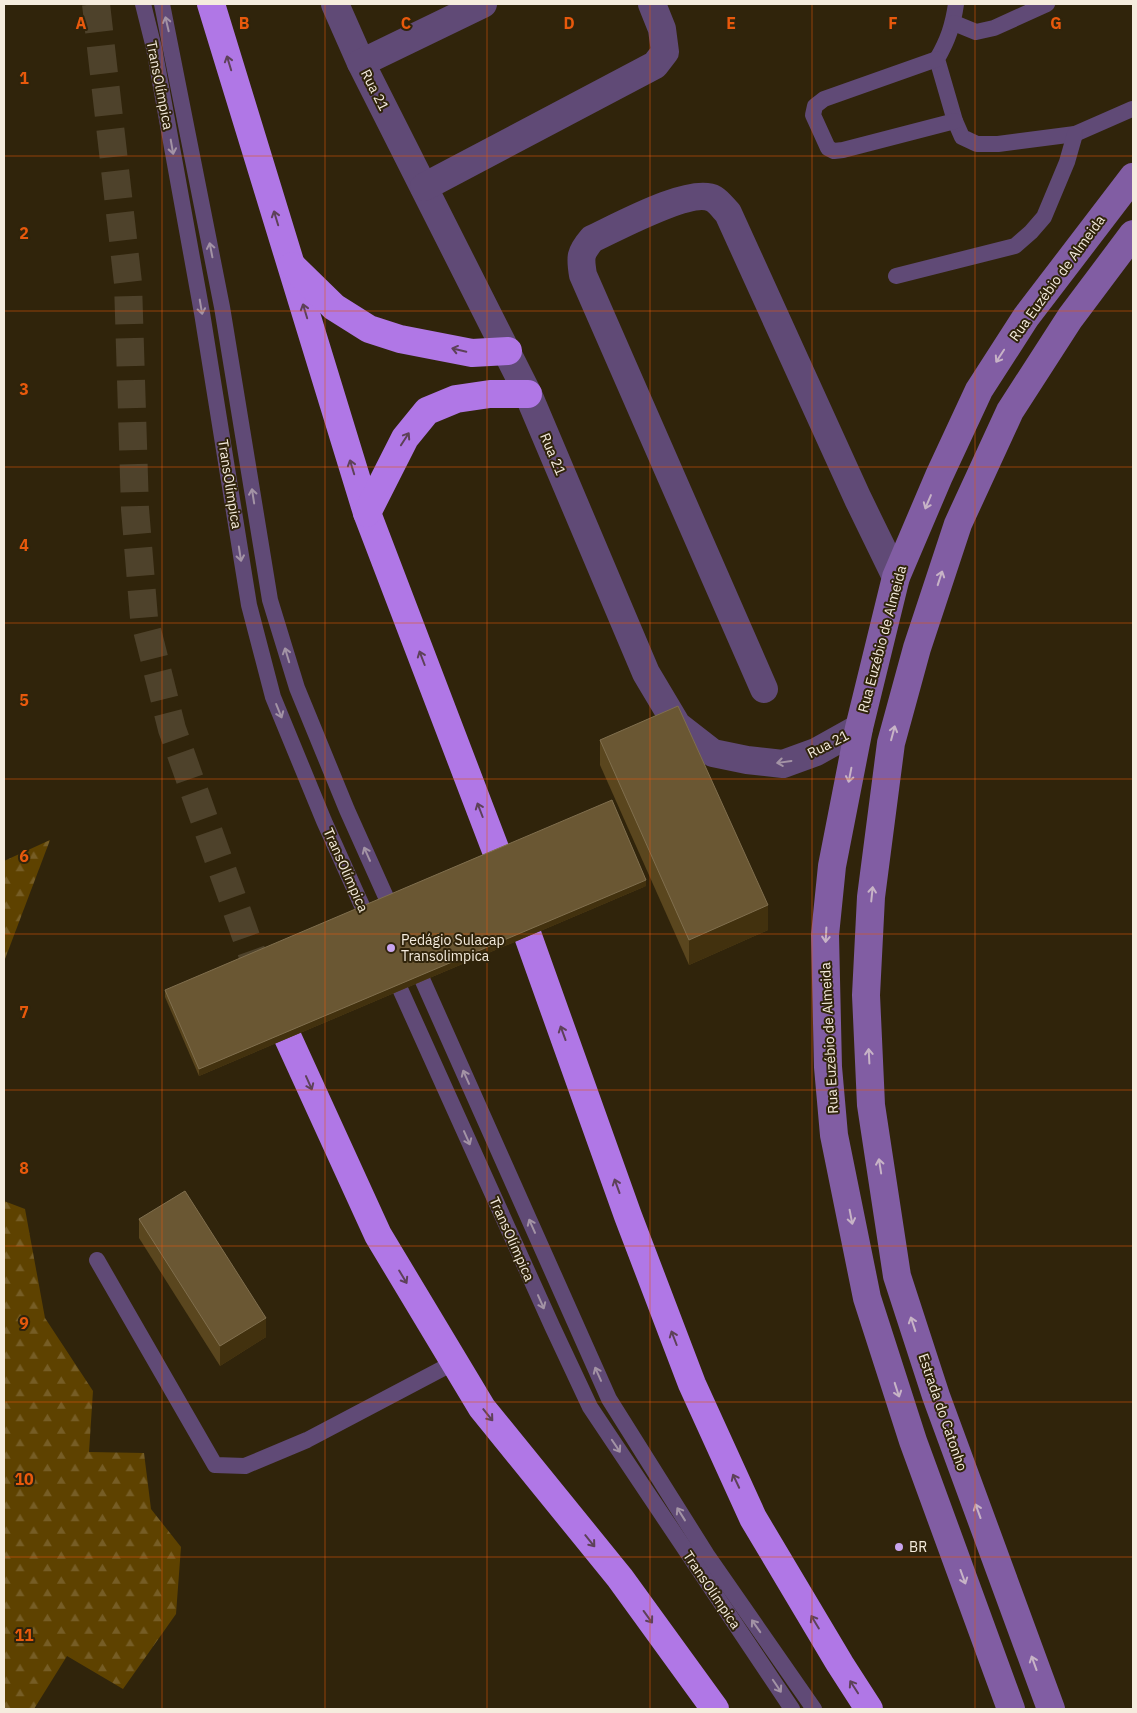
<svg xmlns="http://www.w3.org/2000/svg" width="1137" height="1713" viewBox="0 0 1137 1713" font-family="'IBM Plex Sans',sans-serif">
<defs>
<pattern id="forest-firs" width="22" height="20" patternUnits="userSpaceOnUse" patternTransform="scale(1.25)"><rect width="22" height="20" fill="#5e4200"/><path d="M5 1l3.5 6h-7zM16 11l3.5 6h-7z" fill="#765d25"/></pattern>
</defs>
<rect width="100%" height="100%" fill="#30240b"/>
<g fill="url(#forest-firs)">
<polygon points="50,840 5,959 4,960 4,861"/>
<polygon points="4,1201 25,1209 45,1318 93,1391 89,1452 144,1453 151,1509 181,1547 176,1614 123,1689 67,1656 34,1709 4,1709"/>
</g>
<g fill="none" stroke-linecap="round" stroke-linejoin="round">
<polyline stroke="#4e422b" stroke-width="28" stroke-dasharray="28 14" stroke-linecap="butt" points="96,4 128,283 135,509 144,618 172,729 254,959 266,987"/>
<g stroke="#604a76" stroke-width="16">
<polyline points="143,4 154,48 202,313 249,605 273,697 324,821 371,926"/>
<polyline points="162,4 222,307 270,600 297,688 347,810 394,915"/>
<path d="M956,4c-3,21 -8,36 -19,55l18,62 7,16 15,7h21l77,-10 57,-25"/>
<polyline points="954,23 976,32 994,28 1047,4"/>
<polyline points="937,59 824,99 815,106 813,115 828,148 834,151 843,150 955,121"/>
<polyline points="896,276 1015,246 1031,232 1044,217 1067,162 1075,134"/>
<polyline points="414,961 609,1399 707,1555 814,1709"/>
<polyline points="392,971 552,1326 590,1407 792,1709"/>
<polyline points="97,1260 215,1465 245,1466 307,1440 455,1362"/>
</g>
<g stroke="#604a76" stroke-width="28">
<polyline points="335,4 361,63 528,394 646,673 677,725 713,753 747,760 783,764 816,752 859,728"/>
<polyline points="361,63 483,4"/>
<polyline points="424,187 655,65 665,52 662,29 652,4"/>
<path d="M764,689l-181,-414c-3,-18 -3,-22 9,-36 24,-11 100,-53 122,-40 5,3 10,10 14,14l130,286 38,78"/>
</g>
<g stroke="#815da3" stroke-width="28">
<polyline points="1011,1709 913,1441 867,1298 834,1135 828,1067 825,935 832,866 859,728 896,577 939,476 979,390 1026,317 1133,177"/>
<polyline points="1051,1709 936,1396 897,1276 871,1105 866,995 871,897 891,743 917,648 958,524 1010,411 1070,318 1133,234"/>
</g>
<g stroke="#b077e6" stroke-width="28">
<polyline points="211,4 367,513 498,856"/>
<polyline points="292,266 334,307 369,329 400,339 472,353 508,351"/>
<polyline points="367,513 405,438 427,411 456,399 490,394 528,394"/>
<polyline points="528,936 628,1216 692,1384 753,1518 840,1664 869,1709"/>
<polyline points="288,1038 378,1235 482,1408 620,1578 715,1709"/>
</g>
</g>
<g fill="#5a461e">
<polygon points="600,740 768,930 689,965 600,765"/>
<polygon points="646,886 199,1076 165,997 165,990"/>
<polygon points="139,1219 266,1337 220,1366 139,1238"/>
</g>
<g fill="#42310e">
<polygon points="646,880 646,886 199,1076 199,1069"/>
<polygon points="768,905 768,930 689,965 689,940"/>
<polygon points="266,1318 266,1337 220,1366 220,1346"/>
</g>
<g fill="#6a5733" stroke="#806f4e">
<polygon points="678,706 768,905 689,940 600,740"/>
<polygon points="612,800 646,880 199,1069 165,990"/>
<polygon points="185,1191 266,1318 220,1346 139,1219"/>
</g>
<defs><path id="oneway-shaft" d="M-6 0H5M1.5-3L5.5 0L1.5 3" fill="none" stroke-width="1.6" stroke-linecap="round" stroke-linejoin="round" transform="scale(1.25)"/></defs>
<g stroke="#a393a5">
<use href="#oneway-shaft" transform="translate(167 24) rotate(-103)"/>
<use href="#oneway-shaft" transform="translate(172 147) rotate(80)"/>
<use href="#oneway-shaft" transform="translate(211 250) rotate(-101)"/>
<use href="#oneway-shaft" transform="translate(201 307) rotate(80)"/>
<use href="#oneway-shaft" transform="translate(253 496) rotate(-99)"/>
<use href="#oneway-shaft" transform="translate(240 554) rotate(81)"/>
<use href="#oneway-shaft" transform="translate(287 655) rotate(-107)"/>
<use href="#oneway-shaft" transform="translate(279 711) rotate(68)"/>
<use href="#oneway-shaft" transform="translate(784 762) rotate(172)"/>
<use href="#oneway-shaft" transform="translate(367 854) rotate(-114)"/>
<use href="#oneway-shaft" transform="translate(466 1077) rotate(-114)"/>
<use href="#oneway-shaft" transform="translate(467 1138) rotate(66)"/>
<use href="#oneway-shaft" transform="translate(532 1226) rotate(-114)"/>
<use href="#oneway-shaft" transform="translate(541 1302) rotate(66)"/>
<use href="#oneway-shaft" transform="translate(598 1374) rotate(-114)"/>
<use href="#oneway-shaft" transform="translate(616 1446) rotate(56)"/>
<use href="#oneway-shaft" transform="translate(681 1514) rotate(-122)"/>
<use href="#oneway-shaft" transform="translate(756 1626) rotate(-125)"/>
<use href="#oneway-shaft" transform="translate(777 1686) rotate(56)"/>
</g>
<g stroke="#5d4158">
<use href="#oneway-shaft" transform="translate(229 63) rotate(-107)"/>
<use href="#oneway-shaft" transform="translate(276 218) rotate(-107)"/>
<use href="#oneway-shaft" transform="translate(305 311) rotate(-107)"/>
<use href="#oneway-shaft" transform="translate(459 350) rotate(-167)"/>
<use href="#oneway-shaft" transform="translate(405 439) rotate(-57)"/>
<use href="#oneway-shaft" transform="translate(352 467) rotate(-107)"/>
<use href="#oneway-shaft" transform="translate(422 658) rotate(-111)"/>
<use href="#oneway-shaft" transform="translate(480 810) rotate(-111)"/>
<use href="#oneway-shaft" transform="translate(563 1033) rotate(-110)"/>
<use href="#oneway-shaft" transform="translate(309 1083) rotate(66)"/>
<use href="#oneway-shaft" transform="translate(617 1186) rotate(-110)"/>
<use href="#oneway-shaft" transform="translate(403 1277) rotate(59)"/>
<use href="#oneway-shaft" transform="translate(674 1338) rotate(-111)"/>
<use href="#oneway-shaft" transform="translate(488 1415) rotate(51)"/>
<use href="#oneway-shaft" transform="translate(736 1481) rotate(-115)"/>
<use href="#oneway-shaft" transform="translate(590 1541) rotate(51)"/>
<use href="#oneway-shaft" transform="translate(648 1617) rotate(54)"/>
<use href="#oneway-shaft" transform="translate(815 1622) rotate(-121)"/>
<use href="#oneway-shaft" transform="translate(854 1687) rotate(-123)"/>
</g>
<g stroke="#c7b3c6">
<use href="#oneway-shaft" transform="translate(1000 356) rotate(123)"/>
<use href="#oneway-shaft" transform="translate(928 502) rotate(113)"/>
<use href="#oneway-shaft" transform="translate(940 578) rotate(-72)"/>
<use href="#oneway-shaft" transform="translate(893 733) rotate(-75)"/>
<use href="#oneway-shaft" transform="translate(850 775) rotate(101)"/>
<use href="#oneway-shaft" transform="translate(872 894) rotate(-84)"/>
<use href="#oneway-shaft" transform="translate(826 935) rotate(93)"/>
<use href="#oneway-shaft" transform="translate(869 1056) rotate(-93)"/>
<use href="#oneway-shaft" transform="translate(880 1166) rotate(-99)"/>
<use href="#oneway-shaft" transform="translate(851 1217) rotate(79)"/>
<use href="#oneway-shaft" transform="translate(913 1324) rotate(-108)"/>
<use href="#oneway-shaft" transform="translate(897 1390) rotate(72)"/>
<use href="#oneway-shaft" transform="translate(978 1511) rotate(-110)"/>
<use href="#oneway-shaft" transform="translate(963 1577) rotate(70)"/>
<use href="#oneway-shaft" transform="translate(1034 1663) rotate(-110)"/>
</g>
<path fill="none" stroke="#e8590c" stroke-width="1" stroke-opacity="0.55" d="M162,4v1705M325,4v1705M487,4v1705M650,4v1705M812,4v1705M975,4v1705M4,156h1129M4,311h1129M4,467h1129M4,623h1129M4,779h1129M4,934h1129M4,1090h1129M4,1246h1129M4,1402h1129M4,1557h1129"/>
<g fill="#c9a5ee" stroke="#30240b" stroke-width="2">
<circle cx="391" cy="948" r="5"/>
<circle cx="899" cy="1547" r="5"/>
</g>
<g text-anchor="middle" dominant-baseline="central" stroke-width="4" stroke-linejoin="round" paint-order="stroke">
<g font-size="14" fill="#f5ecde" stroke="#30240b">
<text transform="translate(160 85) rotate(79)">TransOlímpica</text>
<text transform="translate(375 90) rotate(63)">Rua 21</text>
<text transform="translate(1057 278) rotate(-54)">Rua Euzébio de Almeida</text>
<text transform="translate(553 454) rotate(67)">Rua 21</text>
<text transform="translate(230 484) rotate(81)">TransOlímpica</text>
<text transform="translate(882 639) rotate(-75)">Rua Euzébio de Almeida</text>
<text transform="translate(828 744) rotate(-27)">Rua 21</text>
<text transform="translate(346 870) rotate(66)">TransOlímpica</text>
<text transform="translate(829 1038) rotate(-93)">Rua Euzébio de Almeida</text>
<text transform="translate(512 1239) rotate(66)">TransOlímpica</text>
<text transform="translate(943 1412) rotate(71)">Estrada do Catonho</text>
<text transform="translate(712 1590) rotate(56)">TransOlímpica</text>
</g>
<g font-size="14" fill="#f5ecde" stroke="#30240b" text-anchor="start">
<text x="401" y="940">Pedágio Sulacap<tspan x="401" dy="16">Transolimpica</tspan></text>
<text x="909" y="1547">BR</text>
</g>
</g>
<g font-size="16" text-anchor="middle" font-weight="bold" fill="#e8590c" stroke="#30240b" stroke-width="4" stroke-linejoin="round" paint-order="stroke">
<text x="81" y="29">A</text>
<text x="244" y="29">B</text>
<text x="406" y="29">C</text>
<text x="569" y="29">D</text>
<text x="731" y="29">E</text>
<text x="893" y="29">F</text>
<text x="1056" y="29">G</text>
<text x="24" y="84">1</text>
<text x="24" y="239">2</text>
<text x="24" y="395">3</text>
<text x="24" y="551">4</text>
<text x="24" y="706">5</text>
<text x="24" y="862">6</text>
<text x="24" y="1018">7</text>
<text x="24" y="1174">8</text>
<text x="24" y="1329">9</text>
<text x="24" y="1485">10</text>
<text x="24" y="1641">11</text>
</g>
<rect width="1137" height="1713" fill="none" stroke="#f5ecde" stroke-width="10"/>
</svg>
